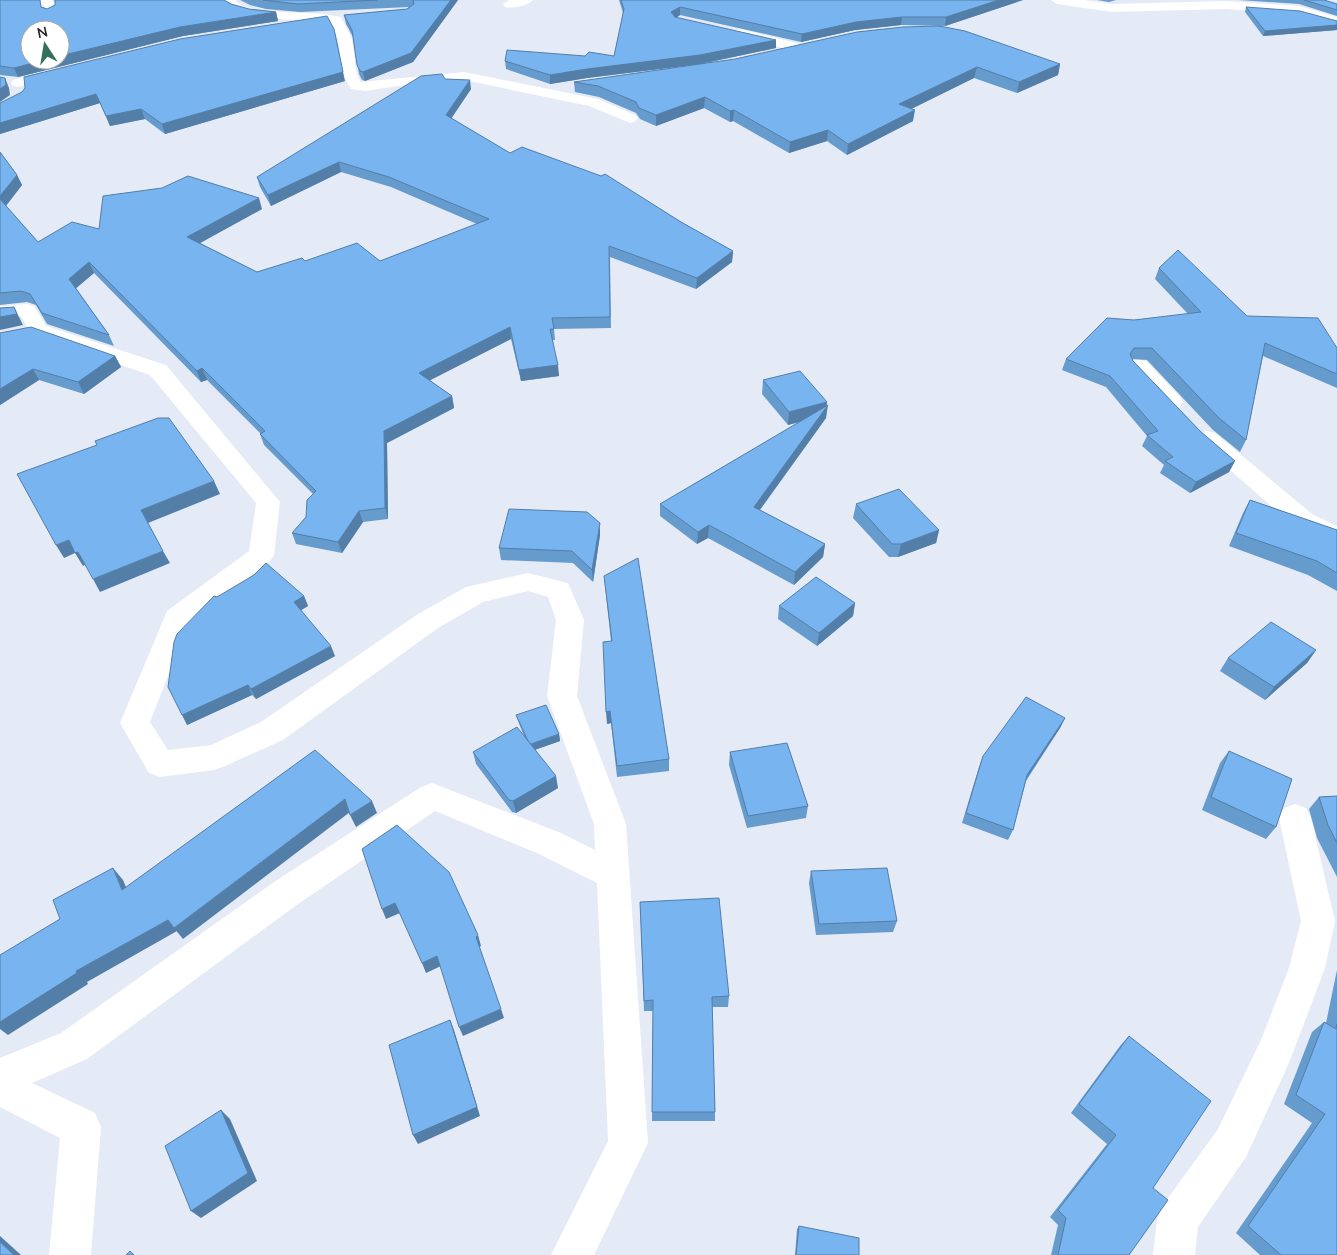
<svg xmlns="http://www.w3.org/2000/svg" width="1337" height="1255" viewBox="0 0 1337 1255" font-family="'Nunito Sans',sans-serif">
<rect width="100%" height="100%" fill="#e5eaf7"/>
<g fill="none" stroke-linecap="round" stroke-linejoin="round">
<g fill="#fff" fill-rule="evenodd">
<polygon points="33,0 52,0 57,5 57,12 51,16 46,15 45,6"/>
<polygon points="224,0 236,0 236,2 245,7 267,11 324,14 341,17 352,39 357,75 361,82 464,72 598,99 635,115 638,118 635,121 630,123 589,106 464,80 412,84 365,91 351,89 343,75 338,39 331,23 253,17 226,7"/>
<path d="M509,0h24c-5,6 -21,9 -28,7l-2,-3z"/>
<polygon points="1051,0 1083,0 1112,4 1226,1 1299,6 1337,17 1337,25 1298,14 1226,9 1112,12 1057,4"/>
<polygon points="740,29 804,45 826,60 824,63 814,63 794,51 735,36 733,33 735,30"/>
<polygon points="60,68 65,69 67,72 65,75 18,87 13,86 11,83 13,80"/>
<polygon points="27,304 34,306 46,326 166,365 280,502 274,555 270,561 188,624 150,722 168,750 211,745 261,722 418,614 466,587 528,573 568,583 584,620 577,696 626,824 648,1143 594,1255 551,1255 608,1141 597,883 537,853 435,811 298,904 87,1059 32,1083 95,1113 101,1127 91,1255 49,1255 60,1138 0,1107 0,1058 61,1033 274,882 421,787 432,783 561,833 595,850 594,824 547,696 556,620 548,597 528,591 483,602 438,628 283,740 225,766 214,770 160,777 149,773 120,723 167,611 249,551 256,503 150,375 31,334 21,316 0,318 0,306"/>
<polygon points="1138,360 1146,361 1180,397 1183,402 1180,407 1172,409 1164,407 1130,371 1127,366 1130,361"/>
<polygon points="1207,431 1215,433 1312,514 1337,526 1337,545 1294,526 1199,443 1196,438 1199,433"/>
<polygon points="1295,804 1306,808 1311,818 1335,921 1325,968 1289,1063 1246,1157 1198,1227 1195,1255 1153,1255 1157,1220 1163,1205 1218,1129 1261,1040 1289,968 1301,921 1279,818 1284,808"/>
</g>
</g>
<g fill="#669bce">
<polygon points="0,0 47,9 55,5 55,1 54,0 224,0 231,4 249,9 276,12 278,21 183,36 18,77 0,75"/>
<polygon points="240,0 458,0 413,62 365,81 362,80 359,74 353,37 346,24 344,15 407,9 409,7 300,12 266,9 250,5"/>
<polygon points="619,0 1023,0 945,26 901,25 855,30 801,42 680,15 676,18 776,48 700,64 587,78 550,84 506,69 505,61 585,56 614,56 623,13"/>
<polygon points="1097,0 1116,0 1109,2"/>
<polygon points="1239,0 1324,0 1337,4 1337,16 1299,4"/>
<polygon points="1246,7 1337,21 1337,30 1263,36 1245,12"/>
<polygon points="1060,64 1058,75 1017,93 974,78 911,109 913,121 847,155 827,141 789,153 733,121 730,122 704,108 656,126 640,119 636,113 599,97 575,92 574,82"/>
<polygon points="445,79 471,89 451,118 510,153 681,222 733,251 732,262 696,289 610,257 611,328 554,329 555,340 552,340 559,376 521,381 511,339 429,380 452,396 454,408 387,443 388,519 363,522 342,553 296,544 292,533 306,517 313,494 264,445 260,434 260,433 207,380 201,382 94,273 76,288 109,335 114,346 47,324 36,305 27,302 0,305 0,152 17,175 22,185 6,206 38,242 99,229 262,209 200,243 257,272 305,261 380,261 477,224 391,187 341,172 271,206 260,187 257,177"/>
<polygon points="345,81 165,134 145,119 110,126 100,103 0,134 0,103"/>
<polygon points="1159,268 1247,316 1337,348 1337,388 1263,356 1246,440 1240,452 1213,430 1147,360 1132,359 1133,361 1200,431 1235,461 1229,472 1190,493 1160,473 1164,465 1142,446 1147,436 1106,387 1062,370 1066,359 1188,314 1155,279"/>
<polygon points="0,333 115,356 121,367 84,394 39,380 0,405"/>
<polygon points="763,380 827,402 826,418 760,510 825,544 823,557 794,585 708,538 697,544 660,516 660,504 800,422 788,425 762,394"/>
<polygon points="1250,500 1337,530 1337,591 1308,575 1229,546 1243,513"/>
<polygon points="856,504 939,530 936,543 898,557 889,557 853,518"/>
<polygon points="600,535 593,582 573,563 501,560 499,548"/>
<polygon points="604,576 669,759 669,771 617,777 611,723 607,724 611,641"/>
<polygon points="304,596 308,606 301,610 335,656 256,699 252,695 187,725 217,597"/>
<polygon points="855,603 853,616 817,646 778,619 779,606"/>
<polygon points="1316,650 1307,663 1265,700 1220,671 1228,658"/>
<polygon points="516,715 559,734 560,741 535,750 558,788 516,813 512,812 476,764 473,752 524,736 518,721"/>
<polygon points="1065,718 1060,728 1026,781 1013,830 1008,840 962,823 979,767 983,756"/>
<polygon points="1229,751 1276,827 1266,839 1202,810 1220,763"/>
<polygon points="730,752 808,806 806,818 747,828 729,765"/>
<polygon points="1337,796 1337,877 1317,838 1309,809 1319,797"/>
<polygon points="811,871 897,921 893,932 816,935 809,883"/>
<polygon points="640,902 729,996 728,1007 712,1007 715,1112 715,1121 652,1121 653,1011 644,1011"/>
<polygon points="1337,970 1337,1255 1260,1255 1236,1233 1312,1123 1284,1104 1312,1032 1324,1022 1326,1023"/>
<polygon points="1129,1036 1153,1188 1129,1255 1051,1255 1058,1225 1050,1217 1107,1144 1071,1113 1120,1046"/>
<polygon points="799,1226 859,1255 795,1255 797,1229"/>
</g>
<g fill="#537ea8">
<polygon points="451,0 458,0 413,62 365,81 363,72"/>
<polygon points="999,0 1023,0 945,26 946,17"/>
<polygon points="680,7 680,15 671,21 671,12"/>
<polygon points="276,12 278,21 183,36 18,77 14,68 45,60 60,60 60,56 180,27"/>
<polygon points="902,17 901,25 855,30 801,42 802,34 856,22"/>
<polygon points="1337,25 1337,30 1263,36 1265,31"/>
<polygon points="334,29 345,81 165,134 162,124"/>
<polygon points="776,40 776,48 700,64 587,78 550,84 550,75 587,69"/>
<polygon points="1060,64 1058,75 1017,93 1019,82"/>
<polygon points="977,67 974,78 897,116 899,104"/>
<polygon points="5,78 9,88 10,95 0,102 0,89"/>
<polygon points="470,80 471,89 447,125 446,115"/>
<polygon points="96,94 100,103 0,134 0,123"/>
<polygon points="705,97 704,108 656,126 656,115"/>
<polygon points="141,109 145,119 110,126 106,116"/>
<polygon points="734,110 733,121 730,122 730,111"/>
<polygon points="915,110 913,121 847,155 848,144"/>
<polygon points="828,130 827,141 789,153 790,142"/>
<polygon points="339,162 341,172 271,206 268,195"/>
<polygon points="17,175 22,185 4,208 0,201 0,196"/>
<polygon points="259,198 262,209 191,248 187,237"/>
<polygon points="733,251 732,262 696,289 697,278"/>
<polygon points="89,262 94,273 74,290 69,279"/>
<polygon points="14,307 23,325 0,330 0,317"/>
<polygon points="510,327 511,339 421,385 419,373"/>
<polygon points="115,356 121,367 84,394 78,382"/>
<polygon points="558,365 559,376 521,381 519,370"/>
<polygon points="202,368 207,380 201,382 197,371"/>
<polygon points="33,369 39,380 0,405 0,389"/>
<polygon points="452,396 454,408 387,443 388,519 385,508 384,431"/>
<polygon points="827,402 826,407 828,405 826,418 753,519 754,507 820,416 788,425 789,412"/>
<polygon points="1235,461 1229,472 1190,493 1196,482"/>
<polygon points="214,481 220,494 148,523 141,510"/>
<polygon points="359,511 363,522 342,553 338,542"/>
<polygon points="600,523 600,535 593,582 592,570"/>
<polygon points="709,525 708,538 697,544 698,532"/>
<polygon points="939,530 936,543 898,557 901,544"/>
<polygon points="69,540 78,552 86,564 83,566 75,553 64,558 56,545"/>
<polygon points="825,544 823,557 794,585 795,572"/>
<polygon points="163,551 170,563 100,592 93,579"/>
<polygon points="304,596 308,606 298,612 294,602"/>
<polygon points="855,603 853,616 817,646 819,633"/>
<polygon points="331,646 335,656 256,699 251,689"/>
<polygon points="1316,650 1307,663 1265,700 1274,687"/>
<polygon points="248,685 252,695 187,725 182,715"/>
<polygon points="610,711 611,723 607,724 606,712"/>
<polygon points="1065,718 1060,728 1022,785 1027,775"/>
<polygon points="559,734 560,741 531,751 530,745"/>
<polygon points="556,776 558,788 516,813 513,801"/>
<polygon points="345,799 350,812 183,939 174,928"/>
<polygon points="372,801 377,813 356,827 350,815"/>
<polygon points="113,868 123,880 132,901 122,890"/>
<polygon points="395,903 400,913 386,919 382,909"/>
<polygon points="168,920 177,931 87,982 88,984 8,1035 0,1029 0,1022 76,971"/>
<polygon points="478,935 481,946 479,947 476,937"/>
<polygon points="437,956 441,966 426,973 422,963"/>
<polygon points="501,1009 504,1018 463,1036 459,1027"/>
<polygon points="450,1020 454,1030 480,1116 418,1144 413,1135"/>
<polygon points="221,1110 230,1119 257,1181 201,1218 191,1211"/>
<polygon points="0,1236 21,1255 14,1255 0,1242"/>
</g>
<g fill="#77b4f0" stroke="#537ea8">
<polygon points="0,0 40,0 41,7 47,9 55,5 55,0 224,0 231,4 249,9 276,12 180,27 60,56 60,30 30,30 30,60 45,60 14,68 0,66"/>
<polygon points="263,0 377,0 298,4"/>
<polygon points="413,0 451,0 411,53 363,72 360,71 357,65 352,30 344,15 407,9 414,4"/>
<polygon points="621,0 999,0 946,17 902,17 856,22 802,34 680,7 671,12 675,17 776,40 700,55 587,69 550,75 505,61 507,50 585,56 589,52 614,56 624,9"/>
<polygon points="1304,0 1324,0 1337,4 1337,10"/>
<polygon points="1246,7 1300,11 1337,21 1337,25 1265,31"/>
<polygon points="327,16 334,29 343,72 162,124 141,109 106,116 96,94 0,123 0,103 22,92 25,88 24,77 180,39"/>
<polygon points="939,26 965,31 1060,64 1019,82 977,67 899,104 915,110 848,144 828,130 790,142 734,110 730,111 705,97 656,115 639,108 636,102 598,86 574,82 735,59 857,32 903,27"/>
<polygon points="442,74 445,79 470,80 446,115 510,153 522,147 601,176 605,174 681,222 733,251 697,278 609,246 610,317 552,318 554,329 550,329 558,365 519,370 510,327 419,373 452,396 384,431 385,508 359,511 338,542 292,533 306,517 307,500 316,491 260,434 265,431 202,368 197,371 89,262 69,279 109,335 42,313 30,294 21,291 0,293 0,199 38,242 72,222 99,229 103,196 162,188 188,176 259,198 187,237 257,272 302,258 305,261 357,243 380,261 489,219 389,177 339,162 268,195 257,177 421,76"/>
<polygon points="0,77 5,78 6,85 0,89"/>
<polygon points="0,152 17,175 0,196"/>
<polygon points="1178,250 1247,316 1318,318 1337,348 1337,374 1265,343 1246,440 1219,418 1152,348 1134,348 1130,354 1133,361 1200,431 1235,461 1196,482 1165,461 1173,457 1147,435 1158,431 1110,376 1066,359 1107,318 1134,320 1201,312 1159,268"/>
<polygon points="14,307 17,314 0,317 0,308"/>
<polygon points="31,327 115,356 78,382 33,369 0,389 0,333"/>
<polygon points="800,371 827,402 789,412 763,380"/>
<polygon points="828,405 754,507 825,544 795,572 709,525 698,532 660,504"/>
<polygon points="158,418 169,418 214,481 141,510 163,551 93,579 78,552 75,553 69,540 56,545 17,474 97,445 95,441"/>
<polygon points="899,489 939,530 901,544 892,544 856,504"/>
<polygon points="1250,500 1337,530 1337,573 1317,561 1236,533"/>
<polygon points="509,509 587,512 600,523 592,570 572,551 499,548"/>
<polygon points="638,558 669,759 617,766 610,711 606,712 603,642 612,641 604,576"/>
<polygon points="266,563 304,596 294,602 331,646 251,689 248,685 182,715 168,687 174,642 177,634 214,596 217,597 254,575"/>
<polygon points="816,577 855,603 819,633 779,606"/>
<polygon points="1271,622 1316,650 1274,687 1228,658"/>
<polygon points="1026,697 1065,718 1027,775 1013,830 966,813 983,756"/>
<polygon points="546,705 559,734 531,744 528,741 516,715"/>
<polygon points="517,727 556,776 513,801 509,800 473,752"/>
<polygon points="787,743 808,806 748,816 730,752"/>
<polygon points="315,750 372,801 350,815 345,799 174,928 168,920 76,971 77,973 0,1022 0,955 60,919 53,900 113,868 122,890"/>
<polygon points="1229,751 1292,779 1276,827 1211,797"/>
<polygon points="1337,796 1337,843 1328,825 1319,797"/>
<polygon points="397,825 449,872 478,935 476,937 501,1009 459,1027 437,956 422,963 395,903 382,909 362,849"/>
<polygon points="887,868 897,921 819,924 811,871"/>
<polygon points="719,898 729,996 712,997 715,1112 652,1112 653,1000 644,1001 640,902"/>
<polygon points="450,1020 477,1107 413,1135 389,1045"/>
<polygon points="1324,1022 1336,1029 1337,1024 1337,1255 1281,1255 1248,1226 1325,1114 1296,1095"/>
<polygon points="1129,1036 1211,1101 1153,1188 1168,1200 1129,1255 1058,1255 1066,1218 1058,1210 1116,1135 1079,1104"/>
<polygon points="221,1110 248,1173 191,1211 165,1146"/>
<polygon points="799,1226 859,1238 859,1255 796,1255"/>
<polygon points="0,1242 14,1255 0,1255"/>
<polygon points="130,1251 134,1255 126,1255"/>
</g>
<g transform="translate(45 45) rotate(348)"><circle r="24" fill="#ffffff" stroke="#a7a8a9"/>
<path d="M0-4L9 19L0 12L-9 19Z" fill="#33715d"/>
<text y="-8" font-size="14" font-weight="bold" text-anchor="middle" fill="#232529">N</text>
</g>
</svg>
